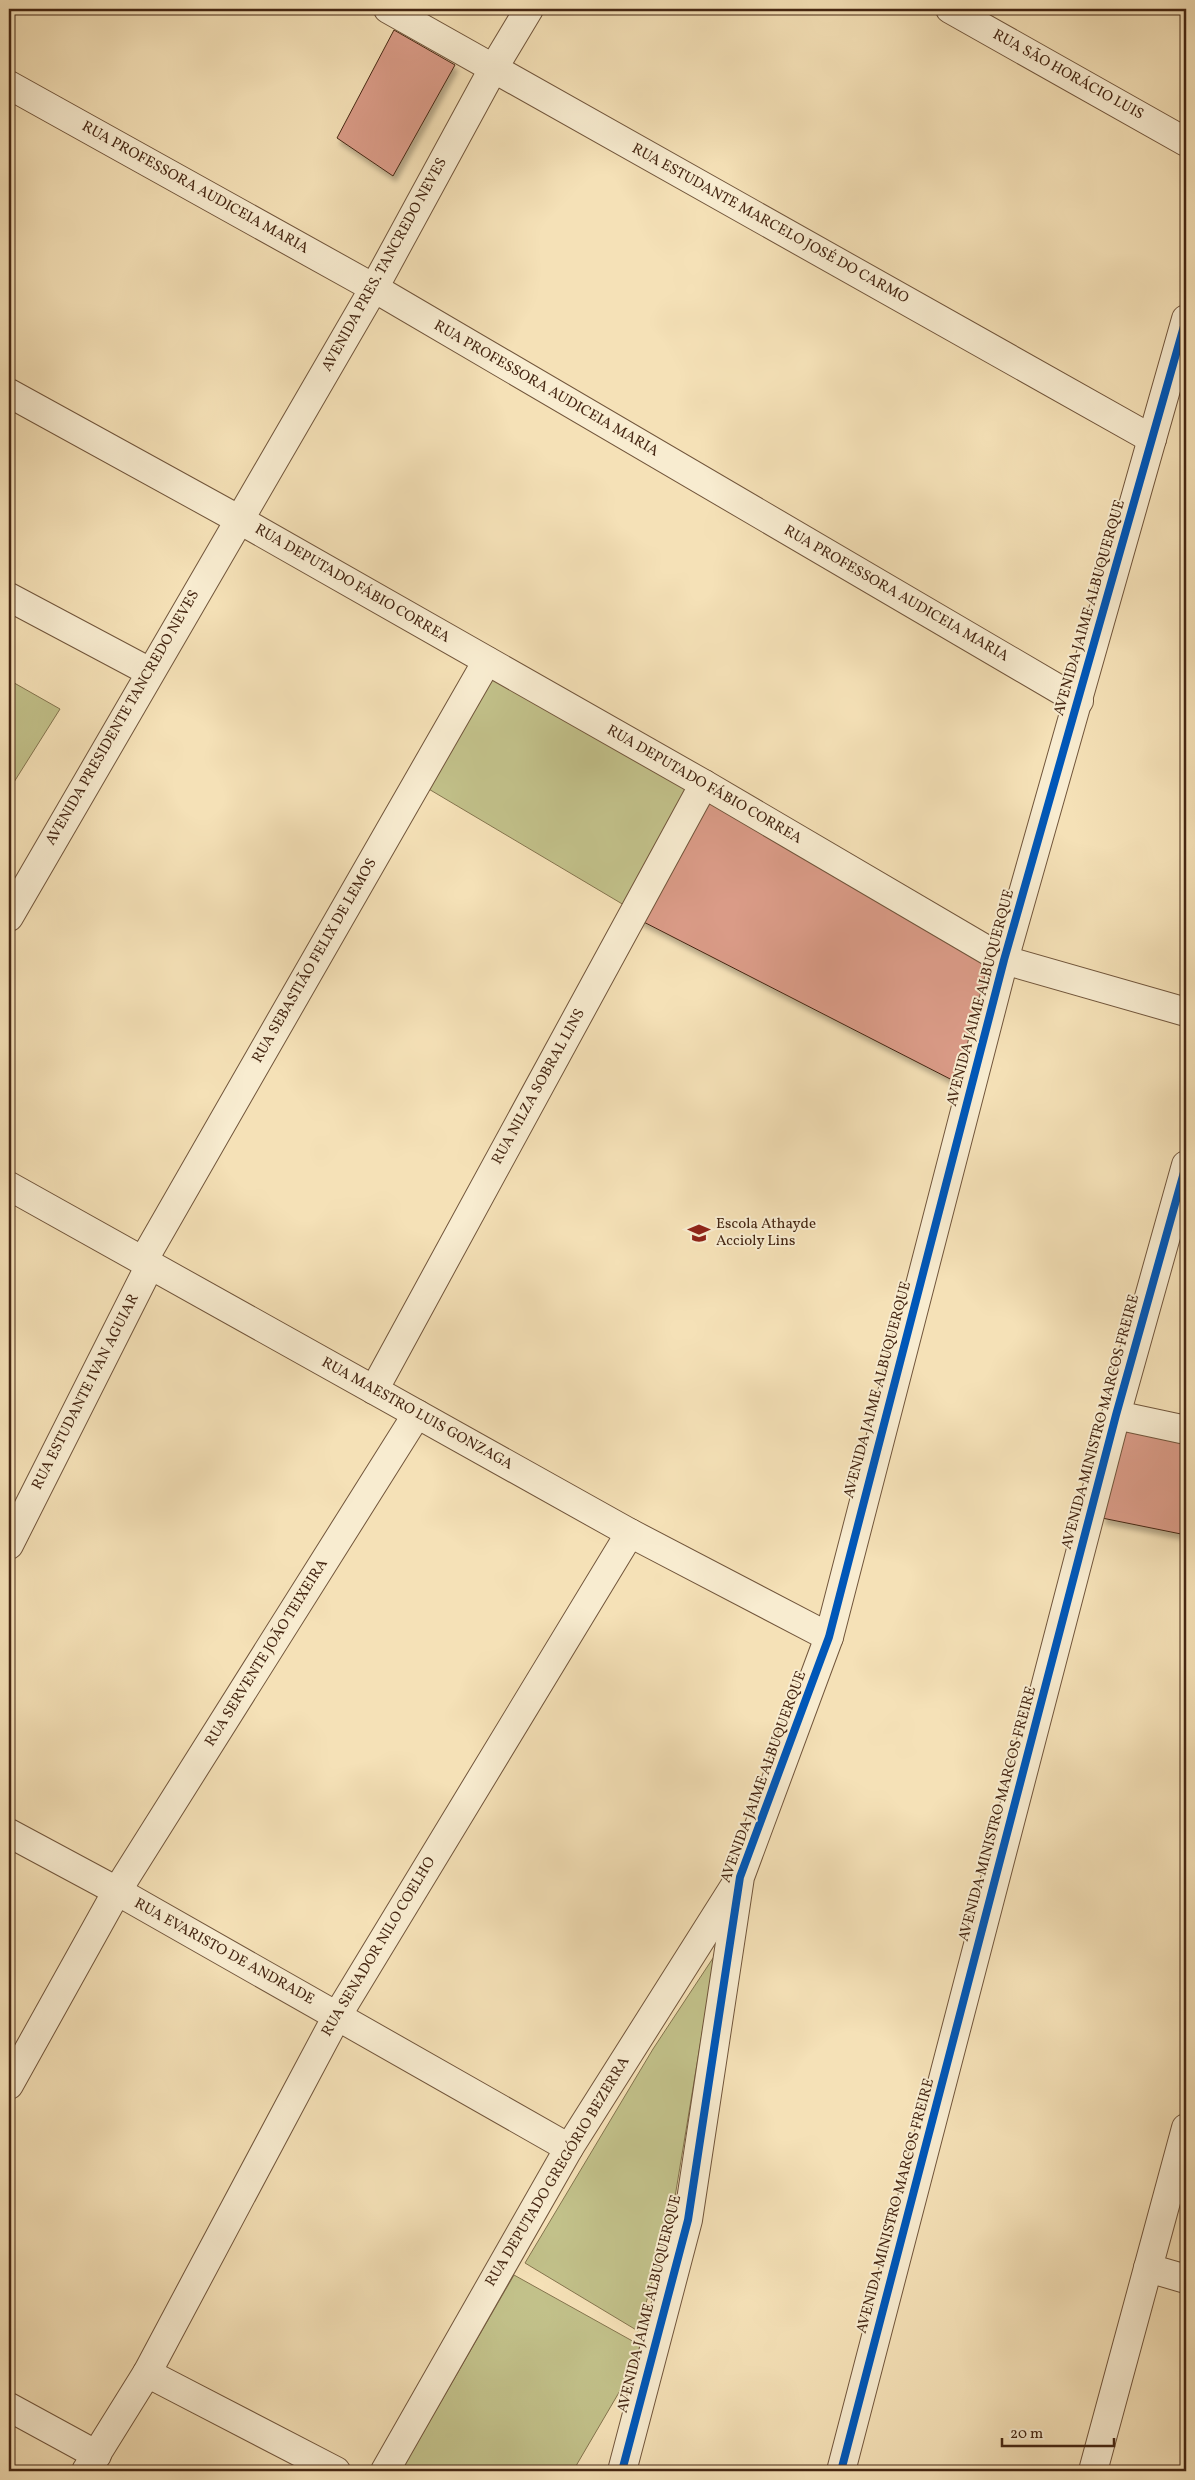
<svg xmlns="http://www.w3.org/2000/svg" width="1195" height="2480" viewBox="0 0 1195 2480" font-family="Vollkorn,serif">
<defs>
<filter id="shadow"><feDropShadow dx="3" dy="5.5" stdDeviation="2.5" flood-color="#0004"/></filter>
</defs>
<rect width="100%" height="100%" fill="#f5e1b7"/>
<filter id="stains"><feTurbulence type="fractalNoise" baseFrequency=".004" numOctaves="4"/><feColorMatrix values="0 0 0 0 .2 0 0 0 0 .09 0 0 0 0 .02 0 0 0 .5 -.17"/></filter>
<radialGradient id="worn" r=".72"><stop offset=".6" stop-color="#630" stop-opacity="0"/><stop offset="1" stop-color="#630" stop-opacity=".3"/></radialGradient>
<g fill="#c2c18a" stroke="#84744e">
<polygon points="492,674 699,792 624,905 427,788"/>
<polygon points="9,680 60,709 9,790"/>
<polygon points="715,1955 673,2209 638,2331 525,2263 653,2049"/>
<polygon points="514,2275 645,2348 573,2471 401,2471"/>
</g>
<g fill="#da9b87" stroke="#452612" filter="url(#shadow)">
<polygon points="394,30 455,65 393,176 337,138"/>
<polygon points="705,799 994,966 958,1083 632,916"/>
<polygon points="1125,1427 1186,1443 1186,1535 1102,1518"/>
</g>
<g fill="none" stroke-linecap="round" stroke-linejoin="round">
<g stroke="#71553b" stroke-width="30">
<g id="minor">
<polyline points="388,9 1152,439"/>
<polyline points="950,9 1186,142"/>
<polyline points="9,85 374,288 1079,701"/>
<polyline points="9,393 238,519 704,784 1004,960 1186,1012"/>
<polyline points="9,597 150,672"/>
<polyline points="9,917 374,288 493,69 529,9"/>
<polyline points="9,1186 630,1533 829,1637"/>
<polyline points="143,1261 487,661"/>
<polyline points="374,1390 704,784"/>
<polyline points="1116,1415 1186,1430"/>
<polyline points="9,1545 150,1265"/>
<polyline points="9,1833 117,1891 569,2148"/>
<polyline points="9,2085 117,1891 417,1414"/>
<polyline points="1148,2268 1186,2279"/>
<polyline points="147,2373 336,2471"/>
<polyline points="9,2407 97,2455"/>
<polyline points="86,2471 147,2373 337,2016 630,1533"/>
<polyline points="385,2471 569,2148 734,1887"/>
<polyline points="622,2471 688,2220 740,1877 829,1637 1004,960 1186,319"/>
<polyline points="841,2471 1116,1415 1186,1165"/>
<polyline points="1093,2471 1186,2128"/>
</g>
</g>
<use href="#minor" stroke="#f8ecd0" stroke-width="28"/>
<g stroke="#f8ecd0" stroke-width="11">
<g id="cycleway">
<polyline points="622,2471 688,2220 740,1877 829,1637 1004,960 1186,319"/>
<polyline points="841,2471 1116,1415 1186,1165"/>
</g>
</g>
<use href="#cycleway" stroke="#0057b8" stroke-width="8"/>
</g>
<defs>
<g id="school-bare" transform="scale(1.725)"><path d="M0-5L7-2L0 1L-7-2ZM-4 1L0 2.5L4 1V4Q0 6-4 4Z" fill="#8f2418" stroke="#f8ecd0" stroke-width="2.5" paint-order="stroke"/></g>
</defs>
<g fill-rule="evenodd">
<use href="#school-bare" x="699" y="1233"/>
</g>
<g text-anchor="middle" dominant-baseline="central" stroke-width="4" stroke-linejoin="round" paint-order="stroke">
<g font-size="15" fill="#452612" stroke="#f8ecd0">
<text transform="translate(1068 75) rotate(29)">RUA SÃO HORÁCIO LUIS</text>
<text transform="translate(195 188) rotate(29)">RUA PROFESSORA AUDICEIA MARIA</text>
<text transform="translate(770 224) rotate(29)">RUA ESTUDANTE MARCELO JOSÉ DO CARMO</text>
<text transform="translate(385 265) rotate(-61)">AVENIDA PRES. TANCREDO NEVES</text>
<text transform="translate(546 389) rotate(30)">RUA PROFESSORA AUDICEIA MARIA</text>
<text transform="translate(352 584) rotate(30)">RUA DEPUTADO FÁBIO CORREA</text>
<text transform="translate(896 594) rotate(30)">RUA PROFESSORA AUDICEIA MARIA</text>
<text transform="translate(1090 608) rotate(-74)">AVENIDA JAIME ALBUQUERQUE</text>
<text transform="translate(123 718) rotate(-60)">AVENIDA PRESIDENTE TANCREDO NEVES</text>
<text transform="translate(704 785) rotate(30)">RUA DEPUTADO FÁBIO CORREA</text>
<text transform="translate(315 961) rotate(-60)">RUA SEBASTIÃO FELIX DE LEMOS</text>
<text transform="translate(981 998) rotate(-75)">AVENIDA JAIME ALBUQUERQUE</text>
<text transform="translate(539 1087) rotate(-61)">RUA NILZA SOBRAL LINS</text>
<text transform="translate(878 1390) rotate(-75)">AVENIDA JAIME ALBUQUERQUE</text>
<text transform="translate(86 1392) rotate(-63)">RUA ESTUDANTE IVAN AGUIAR</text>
<text transform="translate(417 1414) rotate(29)">RUA MAESTRO LUIS GONZAGA</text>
<text transform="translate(1101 1422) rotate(-75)">AVENIDA MINISTRO MARCOS FREIRE</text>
<text transform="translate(267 1653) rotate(-58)">RUA SERVENTE JOÃO TEIXEIRA</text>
<text transform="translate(764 1777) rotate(-70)">AVENIDA JAIME ALBUQUERQUE</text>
<text transform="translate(998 1814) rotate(-75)">AVENIDA MINISTRO MARCOS FREIRE</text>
<text transform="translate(379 1947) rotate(-59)">RUA SENADOR NILO COELHO</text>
<text transform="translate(224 1952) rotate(29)">RUA EVARISTO DE ANDRADE</text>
<text transform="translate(558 2172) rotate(-59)">RUA DEPUTADO GREGÓRIO BEZERRA</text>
<text transform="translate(896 2206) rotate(-75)">AVENIDA MINISTRO MARCOS FREIRE</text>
<text transform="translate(650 2304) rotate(-76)">AVENIDA JAIME ALBUQUERQUE</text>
</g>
<g font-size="15" fill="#452612" stroke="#f8ecd0" text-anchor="start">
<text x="716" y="1224">Escola Athayde<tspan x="716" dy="17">Accioly Lins</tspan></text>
</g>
</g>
<rect width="1195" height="2480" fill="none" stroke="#f5e1b7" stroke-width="30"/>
<rect x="10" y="10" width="1175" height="2460" fill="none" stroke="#452612" stroke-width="2.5"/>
<rect x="15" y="15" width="1165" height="2450" fill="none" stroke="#452612"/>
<path d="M1002 2438v8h112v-8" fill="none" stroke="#452612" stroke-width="2.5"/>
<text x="1010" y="2438" font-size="15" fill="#452612" stroke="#f8ecd0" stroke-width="4" paint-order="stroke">20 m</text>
<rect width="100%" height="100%" filter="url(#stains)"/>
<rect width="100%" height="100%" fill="url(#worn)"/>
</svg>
